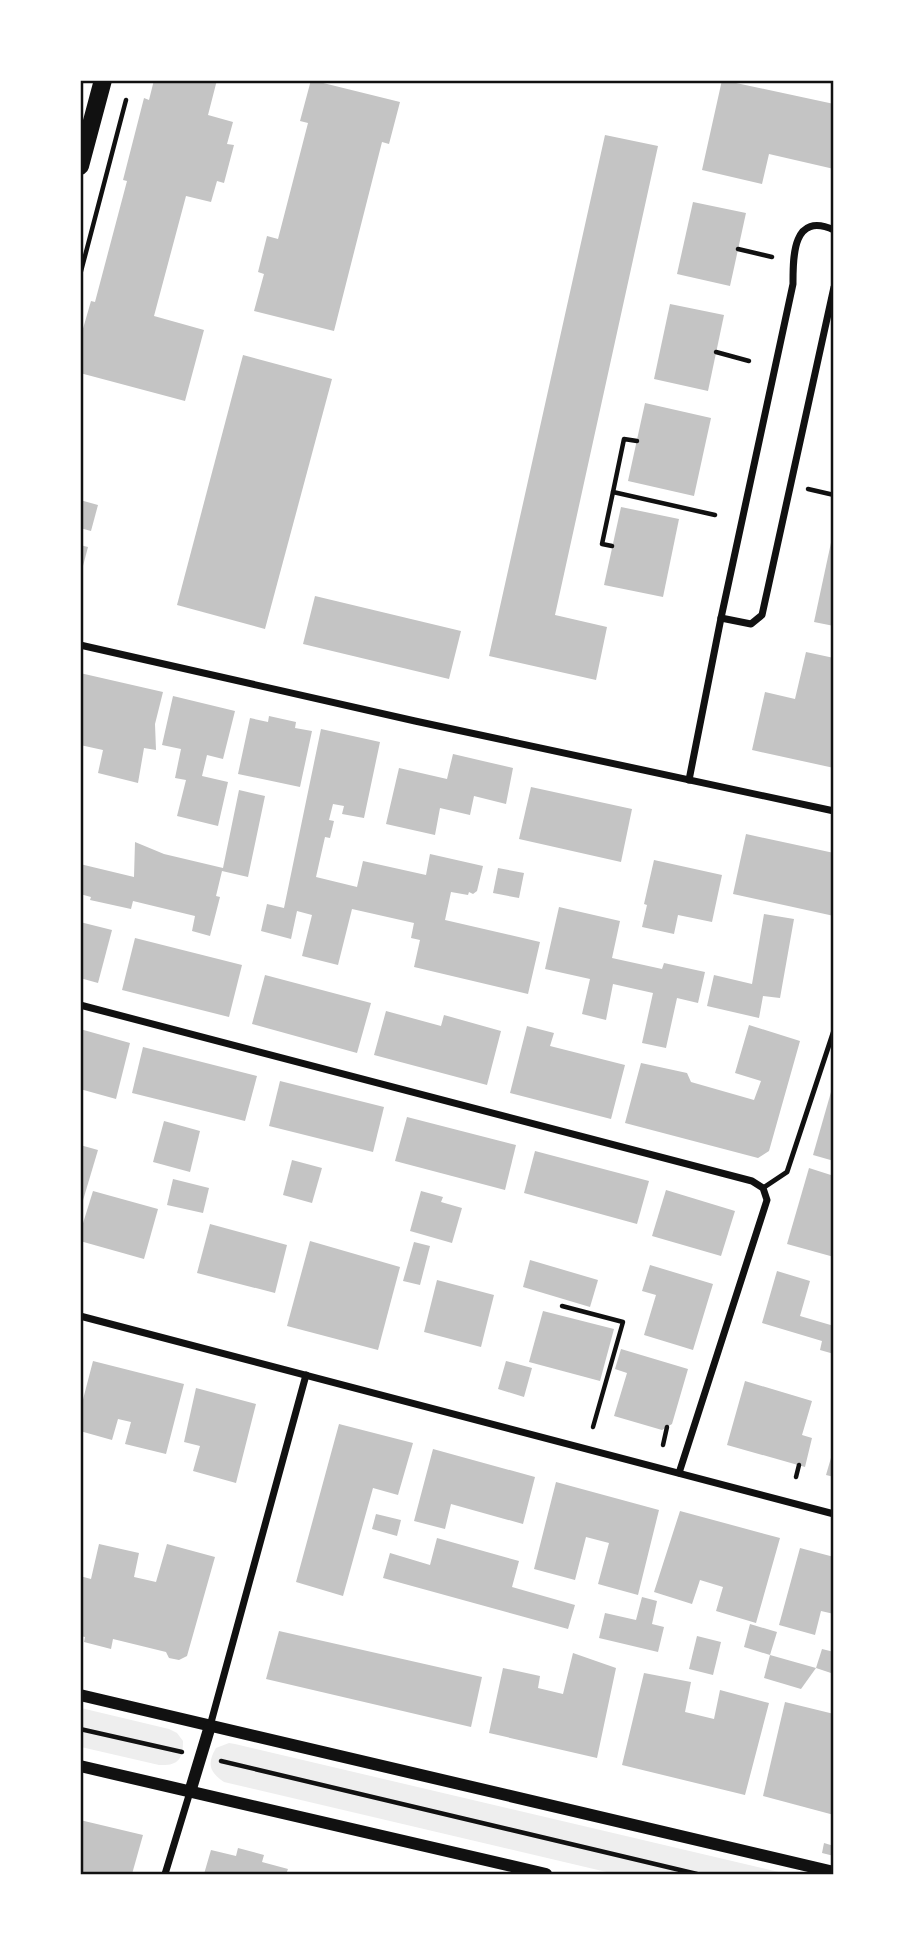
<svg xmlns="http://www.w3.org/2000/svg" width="914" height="1955" viewBox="0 0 914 1955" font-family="'Zilla Slab',serif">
<rect width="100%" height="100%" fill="#fff"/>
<g fill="#eee">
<path d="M81,1708l88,21 8,4 6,8c0,19 -6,25 -24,24l-78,-18z"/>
<path d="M229,1743l6,1 552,130h-172l-391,-92c-15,-10 -17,-19 -8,-34z"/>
</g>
<g fill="#c4c4c4">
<polygon points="154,80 217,80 208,115 233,122 227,144 234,145 224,183 217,181 211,202 186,196 154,316 204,330 185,401 80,373 80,339 91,301 95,302 127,181 123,180 144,98 149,100"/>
<polygon points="311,80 400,102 389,144 382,142 334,331 254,311 264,274 258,272 267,236 278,239 308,123 300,121"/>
<polygon points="722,80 834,104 834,169 769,154 762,184 702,170"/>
<polygon points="605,135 658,146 555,615 607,627 596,680 489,656"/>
<polygon points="693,202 746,213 730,286 677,274"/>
<polygon points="670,304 724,315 708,391 654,379"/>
<polygon points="243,355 332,379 265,629 177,605"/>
<polygon points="645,403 711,418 694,496 628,481"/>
<polygon points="80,500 98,505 91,531 80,528"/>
<polygon points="621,507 679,519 663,597 604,585"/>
<polygon points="832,538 834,538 834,626 814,622"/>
<polygon points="80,545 88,547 83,566 80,565"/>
<polygon points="315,596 461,631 449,679 303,644"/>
<polygon points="806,652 834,658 834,768 752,750 765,692 795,699"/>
<polygon points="80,673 163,692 155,724 156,750 144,748 138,783 98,773 103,750 80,745"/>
<polygon points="173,696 235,711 223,759 207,755 202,776 228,782 218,826 177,816 186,780 175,778 181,749 162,745"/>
<polygon points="269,716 296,722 295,728 312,731 300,787 238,774 250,718 268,722"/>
<polygon points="321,729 380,742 364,818 342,814 344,806 333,804 329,820 334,821 330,838 325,837 316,877 357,887 363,861 426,875 430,854 483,866 477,891 473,894 469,892 468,895 451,892 445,920 540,942 528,994 414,967 420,940 411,938 414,923 352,909 338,965 302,956 312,915 297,911 291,939 261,931 267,904 284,908"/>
<polygon points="453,754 513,768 506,804 474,796 470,815 440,808 435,835 386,824 399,768 447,779"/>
<polygon points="531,787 632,809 621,862 519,839"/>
<polygon points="239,790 265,796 248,877 222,871 216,896 220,897 210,936 192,931 195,916 133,901 131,909 90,900 91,897 80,894 80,864 134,877 135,842 164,854 223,868"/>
<polygon points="746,834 834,853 834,916 733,894"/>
<polygon points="654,860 722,875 712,922 678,915 674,934 642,927 647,905 644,904"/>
<polygon points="498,868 524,873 519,898 493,893"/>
<polygon points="559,907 620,921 612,958 662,969 664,963 705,972 698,1003 677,998 666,1048 642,1043 653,993 613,984 606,1020 582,1014 590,979 545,969"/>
<polygon points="764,914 794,919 780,998 763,996 759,1018 707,1006 714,975 752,984"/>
<polygon points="80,922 112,930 98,983 80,978"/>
<polygon points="135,938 242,965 229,1017 122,990"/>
<polygon points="265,975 371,1003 357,1053 252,1024"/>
<polygon points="386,1011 441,1026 444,1015 501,1031 487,1085 374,1055"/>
<polygon points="749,1025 800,1041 769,1151 758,1158 625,1123 641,1063 687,1073 691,1082 754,1100 761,1081 735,1073"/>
<polygon points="527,1026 554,1033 550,1046 625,1065 611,1119 510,1093"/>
<polygon points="80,1029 130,1043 116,1099 80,1089 83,1075 80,1074"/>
<polygon points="143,1047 257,1076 245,1121 132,1093"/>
<polygon points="280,1081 384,1107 373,1152 269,1126"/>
<polygon points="831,1092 834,1092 834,1161 813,1155"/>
<polygon points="407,1117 516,1145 505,1190 395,1161"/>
<polygon points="164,1121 200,1131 190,1172 153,1162"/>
<polygon points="80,1145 98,1150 81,1207 80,1207"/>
<polygon points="535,1151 649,1181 637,1224 524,1193"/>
<polygon points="292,1160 322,1168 312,1203 283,1195"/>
<polygon points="809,1168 834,1176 834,1257 787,1244"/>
<polygon points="173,1179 209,1188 203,1213 167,1205"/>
<polygon points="666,1190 735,1211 721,1256 652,1236"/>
<polygon points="93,1191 158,1209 144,1259 80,1241 80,1233"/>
<polygon points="421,1191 443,1197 441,1202 462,1208 452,1243 410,1231"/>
<polygon points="210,1224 287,1245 275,1293 197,1273"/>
<polygon points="310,1241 400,1267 378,1350 287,1326"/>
<polygon points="414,1242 430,1246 420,1285 403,1281"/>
<polygon points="530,1260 598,1280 590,1307 523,1287"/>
<polygon points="650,1265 713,1284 693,1350 644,1335 656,1295 642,1291"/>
<polygon points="777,1271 810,1281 800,1316 834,1326 834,1354 820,1350 822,1341 762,1323"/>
<polygon points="437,1280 494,1295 481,1347 424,1332"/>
<polygon points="543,1311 614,1329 600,1381 529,1362"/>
<polygon points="621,1349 688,1369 672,1424 662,1430 614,1416 627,1373 615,1369"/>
<polygon points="93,1361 184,1384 166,1454 125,1444 131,1422 118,1419 112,1440 80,1431 80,1411"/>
<polygon points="506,1361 532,1368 524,1397 498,1389"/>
<polygon points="745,1381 812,1401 802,1435 812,1438 805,1467 727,1445"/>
<polygon points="196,1388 256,1404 236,1483 193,1471 200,1446 184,1442"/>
<polygon points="339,1424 413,1443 398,1495 373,1488 343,1596 296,1582"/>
<polygon points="433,1449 535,1477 523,1524 451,1504 445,1529 414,1521"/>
<polygon points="833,1451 834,1451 834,1477 826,1475"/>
<polygon points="556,1482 659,1510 638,1595 598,1584 609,1543 586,1537 575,1580 534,1569"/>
<polygon points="680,1511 780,1538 756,1623 716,1611 723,1587 700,1580 692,1604 654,1592"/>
<polygon points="376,1514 401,1520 397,1536 372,1529"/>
<polygon points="437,1538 519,1561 512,1587 575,1605 568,1629 383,1578 390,1553 430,1565"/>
<polygon points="99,1544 139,1553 134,1577 156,1582 167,1544 215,1557 187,1656 179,1660 169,1658 166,1652 113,1639 111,1649 84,1642 85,1637 80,1636 80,1576 91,1579"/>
<polygon points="800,1548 834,1557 834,1614 821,1611 815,1635 779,1625"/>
<polygon points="642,1597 657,1601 652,1624 664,1627 658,1652 599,1638 605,1613 636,1620"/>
<polygon points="750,1624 777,1632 770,1655 744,1647"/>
<polygon points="279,1631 482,1677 471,1727 266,1679"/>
<polygon points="697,1636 721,1642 713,1675 689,1669"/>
<polygon points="822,1649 834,1652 834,1674 816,1668"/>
<polygon points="573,1653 616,1668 597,1758 489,1733 503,1668 540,1676 538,1688 563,1694"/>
<polygon points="770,1655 816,1668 801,1689 764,1678"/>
<polygon points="644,1673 691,1682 685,1712 714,1719 720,1690 769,1703 745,1795 622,1765"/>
<polygon points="785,1702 834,1714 834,1815 763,1796"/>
<polygon points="80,1820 143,1835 132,1874 80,1874"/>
<polygon points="824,1843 834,1846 834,1856 822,1853"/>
<polygon points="238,1848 264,1855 262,1862 288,1869 286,1874 204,1874 211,1850 236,1856"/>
</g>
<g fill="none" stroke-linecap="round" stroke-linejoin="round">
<g stroke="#111" stroke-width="4.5">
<polyline points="738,249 772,257"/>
<polyline points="80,275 126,100"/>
<polyline points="716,352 749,361"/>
<polyline points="808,489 834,495"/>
<polyline points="613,492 624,439 637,441"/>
<polyline points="612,546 602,544 613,492 715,515"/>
<polyline points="562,1306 623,1322 593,1427"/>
<polyline points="663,1445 667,1427"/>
<polyline points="796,1477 799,1465"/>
<polyline points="80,1729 182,1752"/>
<polyline points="221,1761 697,1874"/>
</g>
<polyline stroke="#111" stroke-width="5" points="763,1188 787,1172 834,1030"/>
<g stroke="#111" stroke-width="7">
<path d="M834,230c-42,-19 -41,28 -41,54l-72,334 30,6 11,-9 72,-328"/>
<polyline points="80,645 415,721 834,811"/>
<polyline points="689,780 721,618"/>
<polyline points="80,1005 752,1181 763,1188 767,1200 679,1473"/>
<polyline points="80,1316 834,1514"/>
<polyline points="210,1726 306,1375"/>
<polyline points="165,1874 190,1792"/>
</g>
<g stroke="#111" stroke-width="12">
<polyline points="80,1695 834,1872"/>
<polyline points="80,1766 546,1874"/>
<polyline points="190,1792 210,1726"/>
</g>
<polyline stroke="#111" stroke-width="18" points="80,166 103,80"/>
</g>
<rect width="914" height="1955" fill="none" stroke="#ffffff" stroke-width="164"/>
<rect x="82" y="82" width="750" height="1791" fill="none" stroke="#111" stroke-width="2.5"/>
</svg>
